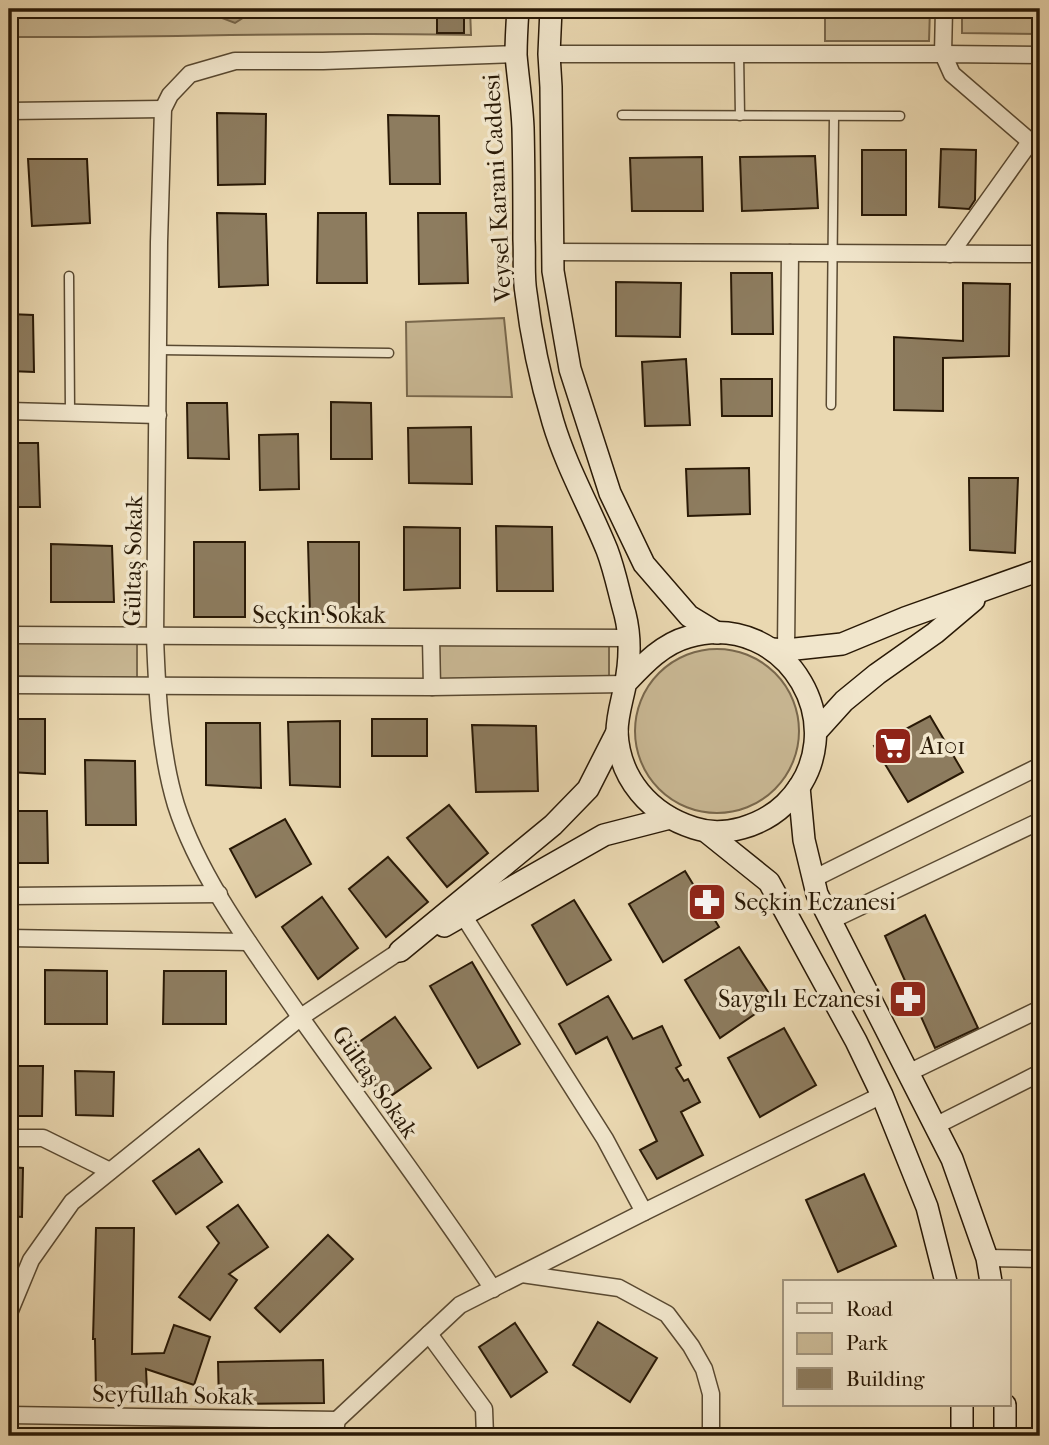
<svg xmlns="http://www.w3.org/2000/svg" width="1049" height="1445" viewBox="0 0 1049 1445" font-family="'IM FELL French Canon',serif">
<rect width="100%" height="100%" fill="#ead8b1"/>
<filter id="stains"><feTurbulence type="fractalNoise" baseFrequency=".00286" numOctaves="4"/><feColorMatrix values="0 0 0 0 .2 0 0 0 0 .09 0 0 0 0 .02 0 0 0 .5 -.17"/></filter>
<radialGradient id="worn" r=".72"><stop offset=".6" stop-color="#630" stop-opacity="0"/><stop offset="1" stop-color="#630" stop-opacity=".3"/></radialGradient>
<g fill="#c9b894" stroke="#79684d" stroke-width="2">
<path d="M9,9h461l1,26c-154,-4 -308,3 -462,2z"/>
<polygon points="825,9 930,9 929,41 825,41"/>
<polygon points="962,9 1040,9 1040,34 962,33"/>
<polygon points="504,318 512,397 407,396 406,322"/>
<polygon points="9,639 137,640 137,678 9,676"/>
<polygon points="609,641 609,681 440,680 439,642"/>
<circle cx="717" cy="731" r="82"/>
<polygon points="9,1432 298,1432 320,1434 320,1436 9,1436"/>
</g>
<polygon fill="#a89777" stroke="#75654a" stroke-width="2" points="211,9 257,9 235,23 214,15"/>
<g fill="#8d7c5f" stroke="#291906" stroke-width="2">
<rect x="437" y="9" width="27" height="24"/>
<polygon points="217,113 266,114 265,184 218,185"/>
<polygon points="388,115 439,116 440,184 390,184"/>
<polygon points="941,149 976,150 975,200 969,209 939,207"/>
<rect x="862" y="150" width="44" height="65"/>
<polygon points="815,156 818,208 742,211 740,157"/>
<polygon points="702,157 703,211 632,211 630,158"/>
<polygon points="28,159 87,159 90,223 32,226"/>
<polygon points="217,213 266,214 268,285 219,287"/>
<polygon points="318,213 366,213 367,283 317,283"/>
<polygon points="418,213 466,213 468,283 419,284"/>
<polygon points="731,273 772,273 773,334 732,334"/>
<polygon points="616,282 681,283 680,337 616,336"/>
<polygon points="963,283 1010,284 1009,356 943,358 943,411 894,410 894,337 963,341"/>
<polygon points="9,314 33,315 34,372 9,371"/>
<polygon points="686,359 690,425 645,426 642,362"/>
<polygon points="721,379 772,379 772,416 722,416"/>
<polygon points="331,402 371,403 372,459 331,459"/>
<polygon points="187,403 227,403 229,459 188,458"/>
<polygon points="471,427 472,484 409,483 408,428"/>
<polygon points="298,434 299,489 260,490 259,435"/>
<polygon points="9,443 38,443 40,507 9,507"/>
<polygon points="749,468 750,514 688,516 686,469"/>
<polygon points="969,478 1018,478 1015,553 970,550"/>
<polygon points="496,526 552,527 553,591 497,591"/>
<polygon points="404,527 460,528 460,588 404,590"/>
<rect x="194" y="542" width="51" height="75"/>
<polygon points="308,542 359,542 359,614 310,614"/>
<polygon points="51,544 112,546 114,602 51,602"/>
<polygon points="930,716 963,772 908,802 874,746"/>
<polygon points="9,719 45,719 45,774 9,772"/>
<rect x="372" y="719" width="55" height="37"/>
<polygon points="340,721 340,787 290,785 288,722"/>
<polygon points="206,723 260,723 261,788 206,785"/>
<polygon points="472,725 536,726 538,791 476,792"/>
<polygon points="85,760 135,761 136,825 86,825"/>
<polygon points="449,805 488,853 447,887 407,838"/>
<polygon points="9,811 47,811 48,863 9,863"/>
<polygon points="285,819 311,864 256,897 230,849"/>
<polygon points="388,857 428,902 386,937 349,889"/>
<polygon points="685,871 719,927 663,962 629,904"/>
<polygon points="322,897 358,948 318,979 282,927"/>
<polygon points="574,900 611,960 567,985 532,925"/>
<polygon points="925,915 978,1028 935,1048 885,936"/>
<polygon points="739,947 774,1001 720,1038 685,980"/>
<polygon points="472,962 520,1044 478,1068 430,986"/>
<polygon points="45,970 107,971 107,1024 45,1024"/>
<polygon points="164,971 226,971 226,1024 163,1024"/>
<polygon points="608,996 633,1039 662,1026 681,1065 676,1068 684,1081 688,1079 700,1102 681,1112 703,1155 657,1179 640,1150 657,1141 607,1037 576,1054 559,1024"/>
<polygon points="395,1017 431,1068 385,1100 349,1049"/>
<polygon points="784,1028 816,1085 760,1117 728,1058"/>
<polygon points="9,1066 43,1066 42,1116 9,1116"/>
<polygon points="75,1071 114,1072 113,1116 76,1115"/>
<polygon points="199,1149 222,1182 176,1214 153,1181"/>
<polygon points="9,1167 23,1168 22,1217 9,1216"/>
<polygon points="864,1174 896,1246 838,1272 806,1200"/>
<polygon points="238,1205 268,1247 229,1274 237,1280 210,1320 179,1297 219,1243 207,1227"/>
<polygon points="96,1228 134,1228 132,1354 164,1353 174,1325 210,1337 194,1385 146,1369 147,1391 96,1393 95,1339 93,1339"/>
<polygon points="328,1235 353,1259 280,1332 255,1308"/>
<polygon points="598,1322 657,1358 630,1402 573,1365"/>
<polygon points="515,1323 547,1372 511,1397 479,1347"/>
<polygon points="323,1360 324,1403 219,1404 218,1362"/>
</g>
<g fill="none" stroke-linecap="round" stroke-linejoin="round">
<g stroke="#594931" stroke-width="11">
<g id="lane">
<polyline points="739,54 740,116"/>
<polyline points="622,115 900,116"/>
<polyline points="69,276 70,412"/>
<polyline points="159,350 389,353"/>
<polyline points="831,405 834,117"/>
</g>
</g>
<g stroke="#594931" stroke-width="19">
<g id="street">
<polyline points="549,54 943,54 944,9"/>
<polyline points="1040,55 943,54 952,74 1040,150"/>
<polyline points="9,111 163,109"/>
<polyline points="553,252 1040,254"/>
<polyline points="950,254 1030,142"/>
<polyline points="9,411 158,415"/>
<polyline points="9,635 630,638"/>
<polyline points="431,638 432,687"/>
<polyline points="786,650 790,253"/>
<polyline points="9,685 432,687 625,684"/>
<polyline points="813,879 1040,766"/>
<polyline points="9,896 219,894"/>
<polyline points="463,915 605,1139 644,1212"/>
<polyline points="832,920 1040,821"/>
<polyline points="9,938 248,942"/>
<polyline points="908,1073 1040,1009"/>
<polyline points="935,1126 1040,1073"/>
<polyline points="9,1138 43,1138 110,1171"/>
<polyline points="987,1258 1040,1259"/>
<polyline points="522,1274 619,1288 667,1314 691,1346 704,1369 711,1394 711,1436"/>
<path d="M493,1289c-63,-95 -131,-185 -197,-278 -43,-62 -97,-134 -120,-206 -16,-53 -19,-113 -21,-168l4,-395 4,-133 7,-14 20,-21 45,-13h88l193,-7"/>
<polyline points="9,1313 31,1260 72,1202 301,1017 400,951"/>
<polyline points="429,1334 484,1409 485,1436"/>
<polyline points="9,1415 337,1420"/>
<polyline points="334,1436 337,1420 460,1305 644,1212 882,1095"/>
</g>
</g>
<g stroke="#291906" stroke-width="24">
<g id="secondary">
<path d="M518,9c-1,15 -2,31 -2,46 2,24 6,48 7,73 1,37 1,75 1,112 1,17 -1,36 2,53 5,42 15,89 27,129 13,44 37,86 54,128 8,21 12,43 18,64 6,24 5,48 0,72 -3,15 -8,30 -8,46 2,47 33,82 77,96 30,10 68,-2 91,-24 74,-73 2,-196 -97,-167 -26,7 -45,28 -63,47"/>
<polyline points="551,9 549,54 551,87 553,271 570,369 610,493 644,564 689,616 717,633"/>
<polyline points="772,649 786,650 842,644 905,618 1040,570"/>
<polyline points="816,732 844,701 877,674 935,633 974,600"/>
<polyline points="799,787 804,840 817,894 952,1159 987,1258 991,1282"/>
<polyline points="708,833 769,882 856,1041 882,1095 927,1207 946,1282"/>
<polyline points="444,926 604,835 670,818"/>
<polyline points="400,951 553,825 588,789 617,732"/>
<polyline points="962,1405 962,1436"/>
<polyline points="1005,1405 1005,1436"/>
</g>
</g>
<use href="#lane" stroke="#f1e6cc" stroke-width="8"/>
<use href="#street" stroke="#f1e6cc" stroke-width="16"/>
<use href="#secondary" stroke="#f1e6cc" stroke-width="21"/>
</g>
<defs>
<g id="supermarket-square" transform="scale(2.0125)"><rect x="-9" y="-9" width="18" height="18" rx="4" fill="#8f2418" stroke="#f1e6cc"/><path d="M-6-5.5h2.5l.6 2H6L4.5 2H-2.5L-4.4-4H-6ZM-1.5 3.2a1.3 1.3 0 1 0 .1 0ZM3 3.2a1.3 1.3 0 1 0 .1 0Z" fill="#fff"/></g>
<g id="pharmacy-square" transform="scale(2.0125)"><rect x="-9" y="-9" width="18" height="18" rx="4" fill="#8f2418" stroke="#f1e6cc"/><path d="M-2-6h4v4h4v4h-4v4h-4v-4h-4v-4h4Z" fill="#fff"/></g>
</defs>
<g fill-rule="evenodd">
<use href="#supermarket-square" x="893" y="746"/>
<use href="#pharmacy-square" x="707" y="902"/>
<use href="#pharmacy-square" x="908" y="999"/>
</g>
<g text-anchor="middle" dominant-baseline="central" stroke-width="7" stroke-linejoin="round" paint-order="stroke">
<g font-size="24" fill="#291906" stroke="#f1e6cc">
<text transform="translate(497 188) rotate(-93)">Veysel Karani Caddesi</text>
<text transform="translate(133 561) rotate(-89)">Gültaş Sokak</text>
<text x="319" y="615">Seçkin Sokak</text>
<text transform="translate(375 1082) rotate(55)">Gültaş Sokak</text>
<text transform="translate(173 1395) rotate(1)">Seyfullah Sokak</text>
</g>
<g font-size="24" fill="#291906" stroke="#f1e6cc" text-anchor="start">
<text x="920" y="746">A101</text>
<text x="734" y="902">Seçkin Eczanesi</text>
<text x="881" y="999" text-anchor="end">Saygılı Eczanesi</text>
</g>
</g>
<rect width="1049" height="1445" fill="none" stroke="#ead8b1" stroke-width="35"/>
<rect x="10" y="10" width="1028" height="1424" fill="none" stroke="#291906" stroke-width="3.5"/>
<rect x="18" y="18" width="1014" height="1410" fill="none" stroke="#291906" stroke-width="2"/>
<rect x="783" y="1280" width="228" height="126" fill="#f1e6cc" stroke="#a1947d" stroke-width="2"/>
<rect x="797" y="1303" width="35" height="10" fill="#f1e6cc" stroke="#a1947d" stroke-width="2"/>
<text x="846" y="1316" font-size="21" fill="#291906">Road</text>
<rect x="797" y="1333" width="35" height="21" fill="#c9b894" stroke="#a1947d" stroke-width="2"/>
<text x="846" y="1350" font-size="21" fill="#291906">Park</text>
<rect x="797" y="1368" width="35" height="21" fill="#8d7c5f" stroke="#a1947d" stroke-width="2"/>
<text x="846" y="1386" font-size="21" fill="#291906">Building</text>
<rect width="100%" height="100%" filter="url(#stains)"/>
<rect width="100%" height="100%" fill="url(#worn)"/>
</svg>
